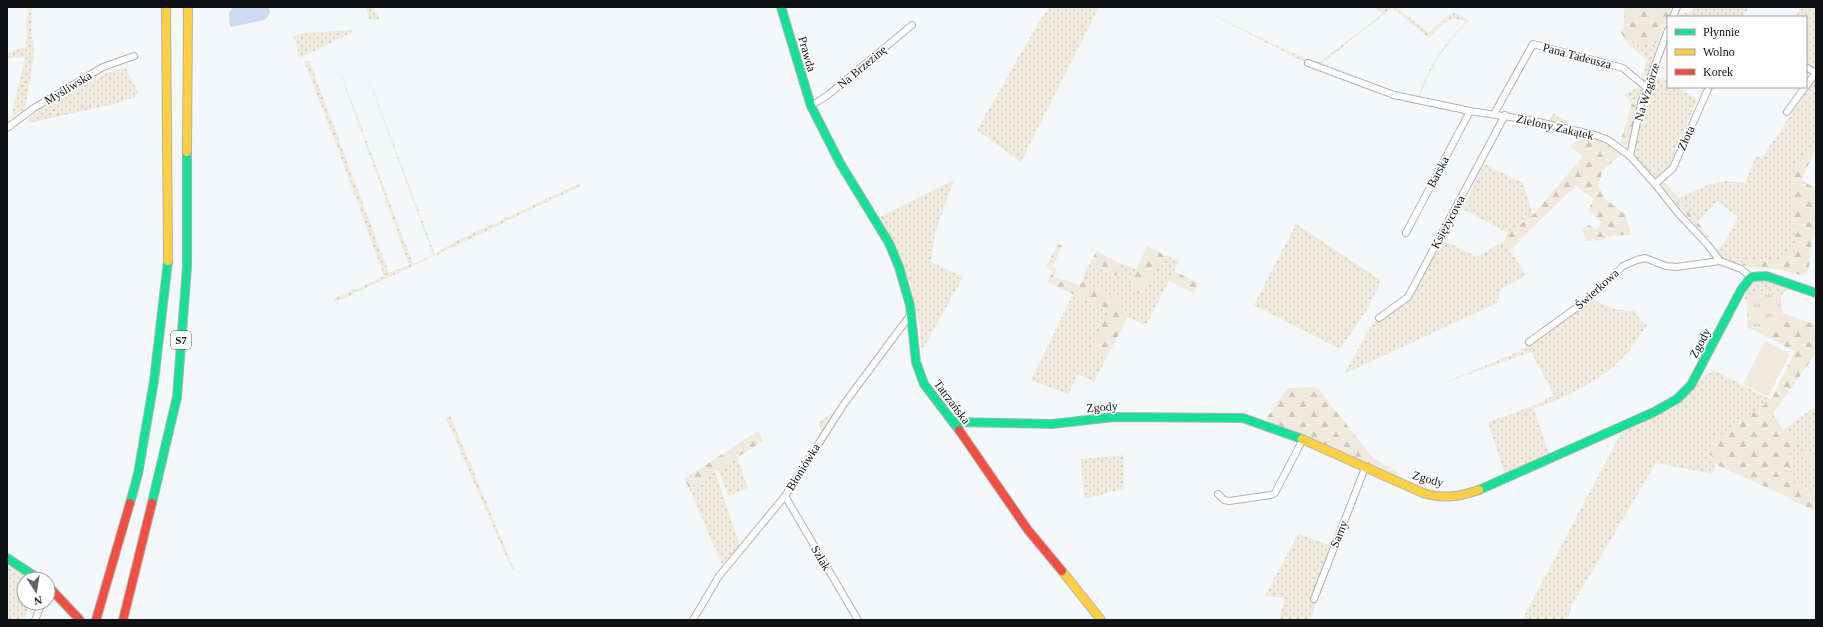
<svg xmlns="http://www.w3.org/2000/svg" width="1823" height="627" viewBox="0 0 1823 627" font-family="'Times New Roman',serif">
<defs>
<pattern id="grass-dots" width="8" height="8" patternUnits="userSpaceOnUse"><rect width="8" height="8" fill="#f0eadc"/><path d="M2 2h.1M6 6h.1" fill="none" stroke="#cdc8bc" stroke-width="1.8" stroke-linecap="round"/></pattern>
<pattern id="forest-firs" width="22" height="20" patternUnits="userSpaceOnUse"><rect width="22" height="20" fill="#f0eadc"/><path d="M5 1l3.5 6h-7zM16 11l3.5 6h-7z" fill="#cdc8bc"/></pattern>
<pattern id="park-tufts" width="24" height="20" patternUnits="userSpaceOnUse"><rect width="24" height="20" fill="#f0eadc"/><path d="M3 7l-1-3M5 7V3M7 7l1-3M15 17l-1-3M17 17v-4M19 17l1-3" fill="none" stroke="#cdc8bc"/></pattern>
</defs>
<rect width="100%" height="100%" fill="#f5f8fb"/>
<g fill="url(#grass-dots)">
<polygon points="28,7 32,7 31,31 34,46 34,56 25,110 19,112 7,122 7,117 12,114 25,57 7,58 7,53 26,47"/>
<polygon points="366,7 373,7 380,20 369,19"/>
<polygon points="1050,7 1099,7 1021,162 977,130 1037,25"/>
<path d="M1375,7h25l1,4 28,22 15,-15 9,-5 5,1 11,7c-25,23 -41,50 -51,82l-2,-1c10,-31 26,-56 50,-80 -16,-10 -26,5 -37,16l-37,-30 -76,60 -109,-56 109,52 67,-50z"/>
<polygon points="1695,7 1749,7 1743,17 1678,17 1679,13 1689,13"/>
<polygon points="1802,7 1816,7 1816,68 1806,62 1806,17 1795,17"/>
<polygon points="352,30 353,32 300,58 294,36 305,33"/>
<path d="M354,40l81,214 20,-12 125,-59 1,3c-82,38 -163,79 -246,116l-1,-3 50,-23 -42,-116 -38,-99 5,-1 80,213 20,-8 -77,-215 81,214 20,-9z"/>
<polygon points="1627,43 1658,43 1637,109 1624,95 1639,87 1647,60"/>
<polygon points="126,68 138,92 135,97 114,104 29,123 27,121 33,115 58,100 104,74"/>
<path d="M1654,74l14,8v5h8l21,12 -27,66 -15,16c-4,-6 -17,-18 -19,-25 -4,-15 13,-66 18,-82z"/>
<polygon points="1816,78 1816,141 1795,167 1791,188 1792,209 1796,237 1794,251 1779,259 1747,260 1742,265 1722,260 1717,250 1726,240 1738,217 1717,201 1698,222 1679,198 1708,185 1725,181 1745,183 1756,156 1762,158"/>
<polygon points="1553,113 1574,127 1549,121"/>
<polygon points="1484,164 1523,183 1533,215 1508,233 1463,209"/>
<path d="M954,180l-19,53 -4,29 32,15 -41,74c-2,-16 -3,-33 -7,-48 -7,-31 -19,-59 -35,-86z"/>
<polygon points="1296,224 1382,281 1366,311 1340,349 1254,305"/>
<polygon points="1443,240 1477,257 1504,241 1526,275 1501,289 1497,303 1344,374 1372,324 1411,297"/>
<polygon points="1164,255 1179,261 1146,325 1118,313 1122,301 1082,281 1089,263 1115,276 1121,264 1137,269 1129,288 1141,295"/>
<polygon points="1757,279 1789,287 1781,296 1756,290 1746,304 1744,293"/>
<polygon points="1073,294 1109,311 1091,349 1107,357 1094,382 1078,374 1068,394 1031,380"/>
<path d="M1592,298c11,8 29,14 43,13l6,11 7,2c-7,9 -13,19 -20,28 -24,28 -60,44 -94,57l15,44 -44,21 -17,-52 45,-16 21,-11 -23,-43 -90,32 77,-32z"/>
<polygon points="1713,370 1771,400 1717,438 1710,447 1715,469 1712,474 1656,463 1571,607 1568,620 1522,620 1621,433 1673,406 1681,400 1696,382"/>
<polygon points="1816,406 1816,457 1806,447 1800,453 1816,469 1816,493 1794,483 1789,452 1783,430"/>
<polygon points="836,412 821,431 818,422"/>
<polygon points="450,415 514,569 512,570 446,418"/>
<polygon points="1123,455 1123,489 1084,499 1081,459"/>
<polygon points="737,457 748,488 728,496 718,469"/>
<polygon points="715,472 740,545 722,565 689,488"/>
<polygon points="1298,534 1331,546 1313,594 1318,596 1311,620 1279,620 1285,598 1265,596"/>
<polygon points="7,563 32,579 24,579 24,603 32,603 26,614 25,620 7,620"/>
</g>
<g fill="url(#forest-firs)">
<polygon points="1624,7 1672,7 1658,43 1627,43 1620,31 1624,27"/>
<polygon points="1632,103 1637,109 1629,149 1620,143"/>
<polygon points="1582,137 1597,140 1623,153 1603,170 1598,186 1606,200 1625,214 1631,235 1614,235 1602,240 1586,241 1582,229 1589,225 1596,229 1602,223 1588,210 1594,199 1576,186 1533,227 1510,251 1504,241 1508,233 1533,215 1583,156 1570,146"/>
<path d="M1816,141c0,17 -10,23 -14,39l14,9v47l-4,4 -3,29 -3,5 -5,1 -25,-6h-19l-15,-4 5,-5 32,-1 15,-8c4,-25 -10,-60 1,-83 4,-10 14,-19 21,-27z"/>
<polygon points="1663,180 1678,197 1709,237 1708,239 1660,184"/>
<polygon points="1058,244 1062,246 1053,266 1057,269 1054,277 1080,285 1082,281 1122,301 1119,313 1128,316 1107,357 1091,349 1109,311 1047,282 1053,272 1046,267"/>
<polygon points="1147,246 1164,255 1141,295 1128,288"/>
<polygon points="1097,251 1121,264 1116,276 1089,263"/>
<polygon points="1174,271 1198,283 1194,293 1169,281"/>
<polygon points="1782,313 1816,325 1816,350 1814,356 1773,414 1783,430 1798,442 1789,452 1794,483 1816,493 1816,512 1779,493 1719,466 1712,462 1710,447 1717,438 1771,400 1795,352 1763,334"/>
<polygon points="1312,387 1318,388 1372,457 1398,472 1396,477 1265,420 1288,388"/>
<polygon points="758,431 763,441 689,488 684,479"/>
<polygon points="1806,447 1816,457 1816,469 1800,453"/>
</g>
<polygon fill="url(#park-tufts)" points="1756,290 1781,296 1782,313 1763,334 1748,328 1746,304"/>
<polygon fill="#f0eadc" points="1765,341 1790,354 1768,397 1743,384"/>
<polygon fill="#ccdbf1" points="233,7 269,7 270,13 265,20 230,27 229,13"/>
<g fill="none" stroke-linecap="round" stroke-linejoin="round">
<g stroke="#b0b2b4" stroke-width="8">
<g id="street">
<polyline points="1673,17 1677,7"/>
<polyline points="1308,63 1394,95 1470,111 1529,120 1595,135 1608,140 1630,156 1655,184 1678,213 1707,244 1720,261 1741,269 1751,277"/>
<polyline points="1806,67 1816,73"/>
<polyline points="1806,86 1816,73"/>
<polyline points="811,106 828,95 912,25"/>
<polyline points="1787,112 1805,87"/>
<polyline points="1494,114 1533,44 1623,68 1647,88"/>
<polyline points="7,128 34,108 103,67 134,56"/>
<polyline points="1630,156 1641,103 1668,30"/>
<polyline points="1655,184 1673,168 1709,87"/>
<polyline points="1406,233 1470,111"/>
<polyline points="1379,318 1408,297 1505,115"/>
<polyline points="1529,342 1590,298 1623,266 1637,260 1645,258 1666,266 1676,267 1720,261"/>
<polyline points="1218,494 1224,500 1229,501 1271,495 1275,493 1303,439"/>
<polyline points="785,496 858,620"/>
<polyline points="1314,599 1365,468"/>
<polyline points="35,620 42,603"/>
<polyline points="693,620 719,576 785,496 844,404 911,314"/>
</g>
</g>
<g stroke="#b0b2b4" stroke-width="10">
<g id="fast">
<polyline points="781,7 811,106 840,163 889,243 899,267 910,305 916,362 924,384 959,430"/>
<polyline points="953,422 1052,424 1114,417 1243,418 1302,439"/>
<polyline points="1479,490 1654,412 1677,399 1691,385 1741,290 1751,277 1766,276 1816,293"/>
<polyline points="130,503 138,474 154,381 168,261"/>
<polyline points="152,503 177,397 187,267 187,152"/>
<polyline points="7,558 39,579"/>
</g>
</g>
<g stroke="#b0b2b4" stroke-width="10">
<g id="slow">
<polyline points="166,7 168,261"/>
<polyline points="187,152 188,7"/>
<path d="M1302,439l121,54c22,6 35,4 56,-3"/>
<polyline points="1062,571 1101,620"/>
</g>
</g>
<g stroke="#b0b2b4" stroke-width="10">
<g id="jam">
<polyline points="959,430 1028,530 1062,571"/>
<polyline points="48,586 80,620"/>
<polyline points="96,620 130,503"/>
<polyline points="123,620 152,503"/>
</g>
</g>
<use href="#street" stroke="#fefefe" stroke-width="6"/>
<use href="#fast" stroke="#16e098" stroke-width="8"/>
<use href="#slow" stroke="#ffcf43" stroke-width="8"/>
<use href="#jam" stroke="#f24e42" stroke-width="8"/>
</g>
<g text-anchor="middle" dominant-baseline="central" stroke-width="3.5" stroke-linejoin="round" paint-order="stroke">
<rect fill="#fff" stroke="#58585a" stroke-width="1" x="171" y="331" width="20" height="18" rx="3"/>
<g font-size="11" font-weight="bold" fill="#101113">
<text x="181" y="340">S7</text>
</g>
<g font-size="12" fill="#101113" stroke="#fff">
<text transform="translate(807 54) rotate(74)">Prawda</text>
<text transform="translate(1577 56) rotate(15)">Pana Tadeusza</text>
<text transform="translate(862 67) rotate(-40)">Na Brzezinę</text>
<text transform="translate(68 88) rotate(-31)">Myśliwska</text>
<text transform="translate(1647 92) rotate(-73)">Na Wzgórze</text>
<text transform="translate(1555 127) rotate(13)">Zielony Zakątek</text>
<text transform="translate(1686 138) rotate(-66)">Złota</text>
<text transform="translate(1438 172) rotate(-62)">Barska</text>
<text transform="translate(1448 222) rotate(-62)">Księżycowa</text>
<text transform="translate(1597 289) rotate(-42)">Świerkowa</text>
<text transform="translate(1700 343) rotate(-62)">Zgody</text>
<text transform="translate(952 402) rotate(53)">Tatrzańska</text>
<text transform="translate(1102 407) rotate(-5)">Zgody</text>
<text transform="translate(803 467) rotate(-58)">Błoniówka</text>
<text transform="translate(1428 479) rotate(16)">Zgody</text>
<text transform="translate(1339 534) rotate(-68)">Sarny</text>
<text transform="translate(821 558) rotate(60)">Szlak</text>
</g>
</g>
<rect width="1823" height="627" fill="none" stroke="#101113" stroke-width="16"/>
<rect x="1667" y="16" width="140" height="72" fill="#ffffff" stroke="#9fa0a1"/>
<rect x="1675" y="29" width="20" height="6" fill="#16e098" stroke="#9fa0a1"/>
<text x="1703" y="36" font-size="12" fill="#101113">Płynnie</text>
<rect x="1675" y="49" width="20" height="6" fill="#ffcf43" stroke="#9fa0a1"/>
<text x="1703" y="56" font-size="12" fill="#101113">Wolno</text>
<rect x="1675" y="69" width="20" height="6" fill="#f24e42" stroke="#9fa0a1"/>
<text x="1703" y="76" font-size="12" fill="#101113">Korek</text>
<g transform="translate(36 591) rotate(168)"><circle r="19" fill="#ffffff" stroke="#9fa0a1"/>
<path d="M0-3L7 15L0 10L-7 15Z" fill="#606264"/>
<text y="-6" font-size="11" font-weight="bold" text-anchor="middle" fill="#101113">N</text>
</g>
</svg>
